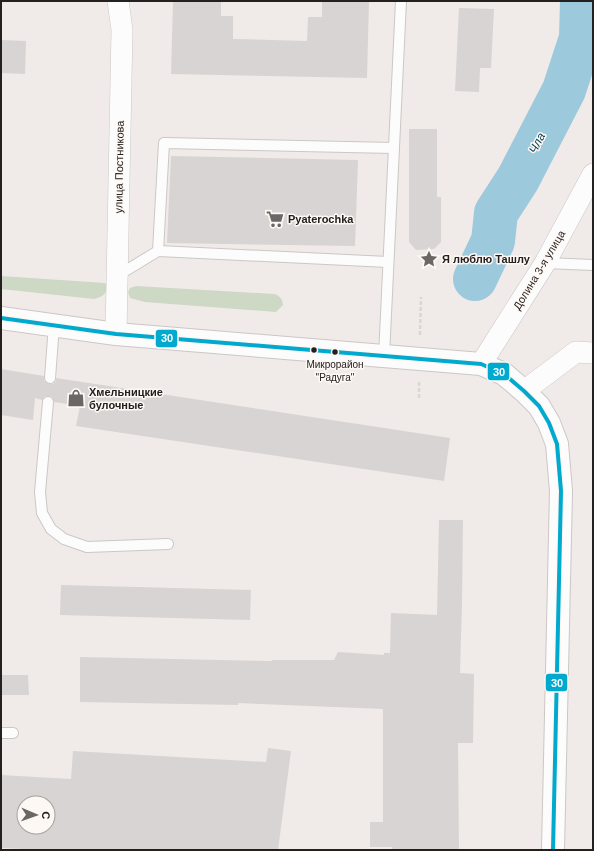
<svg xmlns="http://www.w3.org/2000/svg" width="594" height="851" viewBox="0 0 594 851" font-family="Arial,sans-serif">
<rect width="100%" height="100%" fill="#f0ebe8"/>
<g fill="#cdd8c5">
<path d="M1,276l104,7 3,2c-1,9 -6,12 -14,14l-93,-10z"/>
<path d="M136,286l139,8c6,3 7,5 8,11l-7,7 -131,-10 -15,-4 -2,-6 2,-4z"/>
</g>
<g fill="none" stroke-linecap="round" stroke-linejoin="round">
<polyline stroke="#9dc9dc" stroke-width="44" points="475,279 493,241 496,213 518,179 564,90 581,38 582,1"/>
</g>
<g fill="#d7d4d3" fill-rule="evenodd">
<polygon points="173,1 221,1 221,16 233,16 233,39 307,41 308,17 322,17 322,1 369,1 367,78 171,74"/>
<polygon points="459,8 494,9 491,68 480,68 479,92 455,91"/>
<polygon points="1,40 26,41 25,74 1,73"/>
<polygon points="409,129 437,129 437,197 441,197 441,242 434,249 416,250 409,242"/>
<polygon points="171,156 358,160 355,246 167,243"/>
<polygon points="1,369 44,376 44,381 49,384 53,384 56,381 56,378 450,438 444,481 76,426 80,406 54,402 52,397 49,396 45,396 42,400 35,398 33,420 1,415"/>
<polygon points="439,520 463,520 462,603 460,673 474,674 473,743 458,743 459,850 392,850 392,847 370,847 370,822 383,822 383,709 238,703 238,705 80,702 80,657 272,661 272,660 334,660 338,652 384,655 384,653 390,653 391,613 437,615"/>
<polygon points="61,585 251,590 250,620 60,615"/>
<polygon points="1,675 28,675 29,695 1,695"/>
<path d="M268,748l23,3 -13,99h-234l-43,-2v-73l70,4 2,-28 193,11zM24,803h24v24h-24z"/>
</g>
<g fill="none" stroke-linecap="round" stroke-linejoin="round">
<g stroke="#cbc7c5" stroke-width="12">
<g id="service">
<polyline points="158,251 388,262"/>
<polyline points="545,263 593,265"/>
<polyline points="117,276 158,251 164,143 394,148"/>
<polyline points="384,356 401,1"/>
<polyline points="50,378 54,325"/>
<polyline points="48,402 40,492 42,513 51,529 64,539 87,547 168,544"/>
<polyline points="1,733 13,733"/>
</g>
</g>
<g stroke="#cbc7c5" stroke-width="22">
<g id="minor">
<polyline points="116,334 122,30 118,1"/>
<polyline points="481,364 545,263 593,174"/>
<polyline points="524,391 576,352 593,353"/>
</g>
</g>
<g stroke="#cbc7c5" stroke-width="24">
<polyline id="tertiary" points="1,318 116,334 481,364 504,374 524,391 539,406 549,423 557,444 561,491 553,850"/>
</g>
<g stroke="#d8d7d5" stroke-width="2.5" stroke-dasharray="4 2" stroke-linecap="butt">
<polyline points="420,335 421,297"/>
<polyline points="419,398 419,382"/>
</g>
<use href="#service" stroke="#fdfcfc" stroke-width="10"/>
<use href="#minor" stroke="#fdfcfc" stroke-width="21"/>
<use href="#tertiary" stroke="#fdfcfc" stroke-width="22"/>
<g stroke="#fef8f5" stroke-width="7">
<polyline id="bus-1" points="1,318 116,334 481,364 504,374 524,391 539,406 549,423 557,444 561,491 553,850"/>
</g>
<use href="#bus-1" stroke="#00a9ce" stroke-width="4"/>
</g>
<defs>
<g id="supermarket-bare" transform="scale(1.38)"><path d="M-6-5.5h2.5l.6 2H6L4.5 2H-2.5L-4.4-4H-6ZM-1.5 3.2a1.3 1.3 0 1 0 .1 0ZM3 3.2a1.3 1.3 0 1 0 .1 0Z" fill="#6b6765" stroke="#fef8f5" stroke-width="2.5" paint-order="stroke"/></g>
<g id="sight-bare" transform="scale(1.38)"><path d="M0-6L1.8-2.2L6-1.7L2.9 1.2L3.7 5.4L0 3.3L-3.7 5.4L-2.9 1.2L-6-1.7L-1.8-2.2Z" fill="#6b6765" stroke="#fef8f5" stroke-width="2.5" paint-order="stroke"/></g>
<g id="shop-bare" transform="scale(1.38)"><path d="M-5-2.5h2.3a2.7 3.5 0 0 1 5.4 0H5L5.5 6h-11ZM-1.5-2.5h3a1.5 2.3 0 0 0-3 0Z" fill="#6b6765" stroke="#fef8f5" stroke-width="2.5" paint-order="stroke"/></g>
</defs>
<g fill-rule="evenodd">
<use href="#supermarket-bare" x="275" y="219"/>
<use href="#sight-bare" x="429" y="259"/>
<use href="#shop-bare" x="76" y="398"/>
</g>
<g fill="#23201e" stroke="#fef8f5" stroke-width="1.5">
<circle cx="314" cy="350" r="3.5"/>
<circle cx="335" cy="352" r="3.5"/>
</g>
<g text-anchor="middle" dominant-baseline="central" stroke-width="3" stroke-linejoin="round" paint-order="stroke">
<g font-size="10" fill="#23201e" stroke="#fef8f5">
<text x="335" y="364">Микрорайон<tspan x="335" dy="13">"Радуга"</tspan></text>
</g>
<g font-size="11" fill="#23201e" stroke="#fef8f5">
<text transform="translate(119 167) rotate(-89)">улица Постникова</text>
<text transform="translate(539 270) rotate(-59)">Долина 3-я улица</text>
</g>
<g font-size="11" font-weight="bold" fill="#23201e" stroke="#fef8f5" text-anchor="start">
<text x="288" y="219">Pyaterochka</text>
<text x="442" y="259">Я люблю Ташлу</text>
<text x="89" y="392">Хмельницкие<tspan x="89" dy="13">булочные</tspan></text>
</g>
<g font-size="12" font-style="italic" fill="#0c4458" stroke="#fef8f5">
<text transform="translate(537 143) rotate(-63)">Чла</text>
</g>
</g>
<g stroke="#fef8f5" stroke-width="1.5">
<rect x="155" y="329" width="23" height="19" rx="4" fill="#00a9ce"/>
<rect x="487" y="362" width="23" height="19" rx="4" fill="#00a9ce"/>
<rect x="545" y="673" width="23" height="19" rx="4" fill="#00a9ce"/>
</g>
<g font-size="11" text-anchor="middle" font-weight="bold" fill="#fff">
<text x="167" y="342">30</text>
<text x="499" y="376">30</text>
<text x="557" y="687">30</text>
</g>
<rect width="594" height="851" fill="none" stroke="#23201e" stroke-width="4"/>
<g transform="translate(36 815) rotate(92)"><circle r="19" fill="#fef8f5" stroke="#a6a29f"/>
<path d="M0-3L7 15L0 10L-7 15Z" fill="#6b6765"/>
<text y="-6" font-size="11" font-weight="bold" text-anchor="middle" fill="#23201e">С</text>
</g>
</svg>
